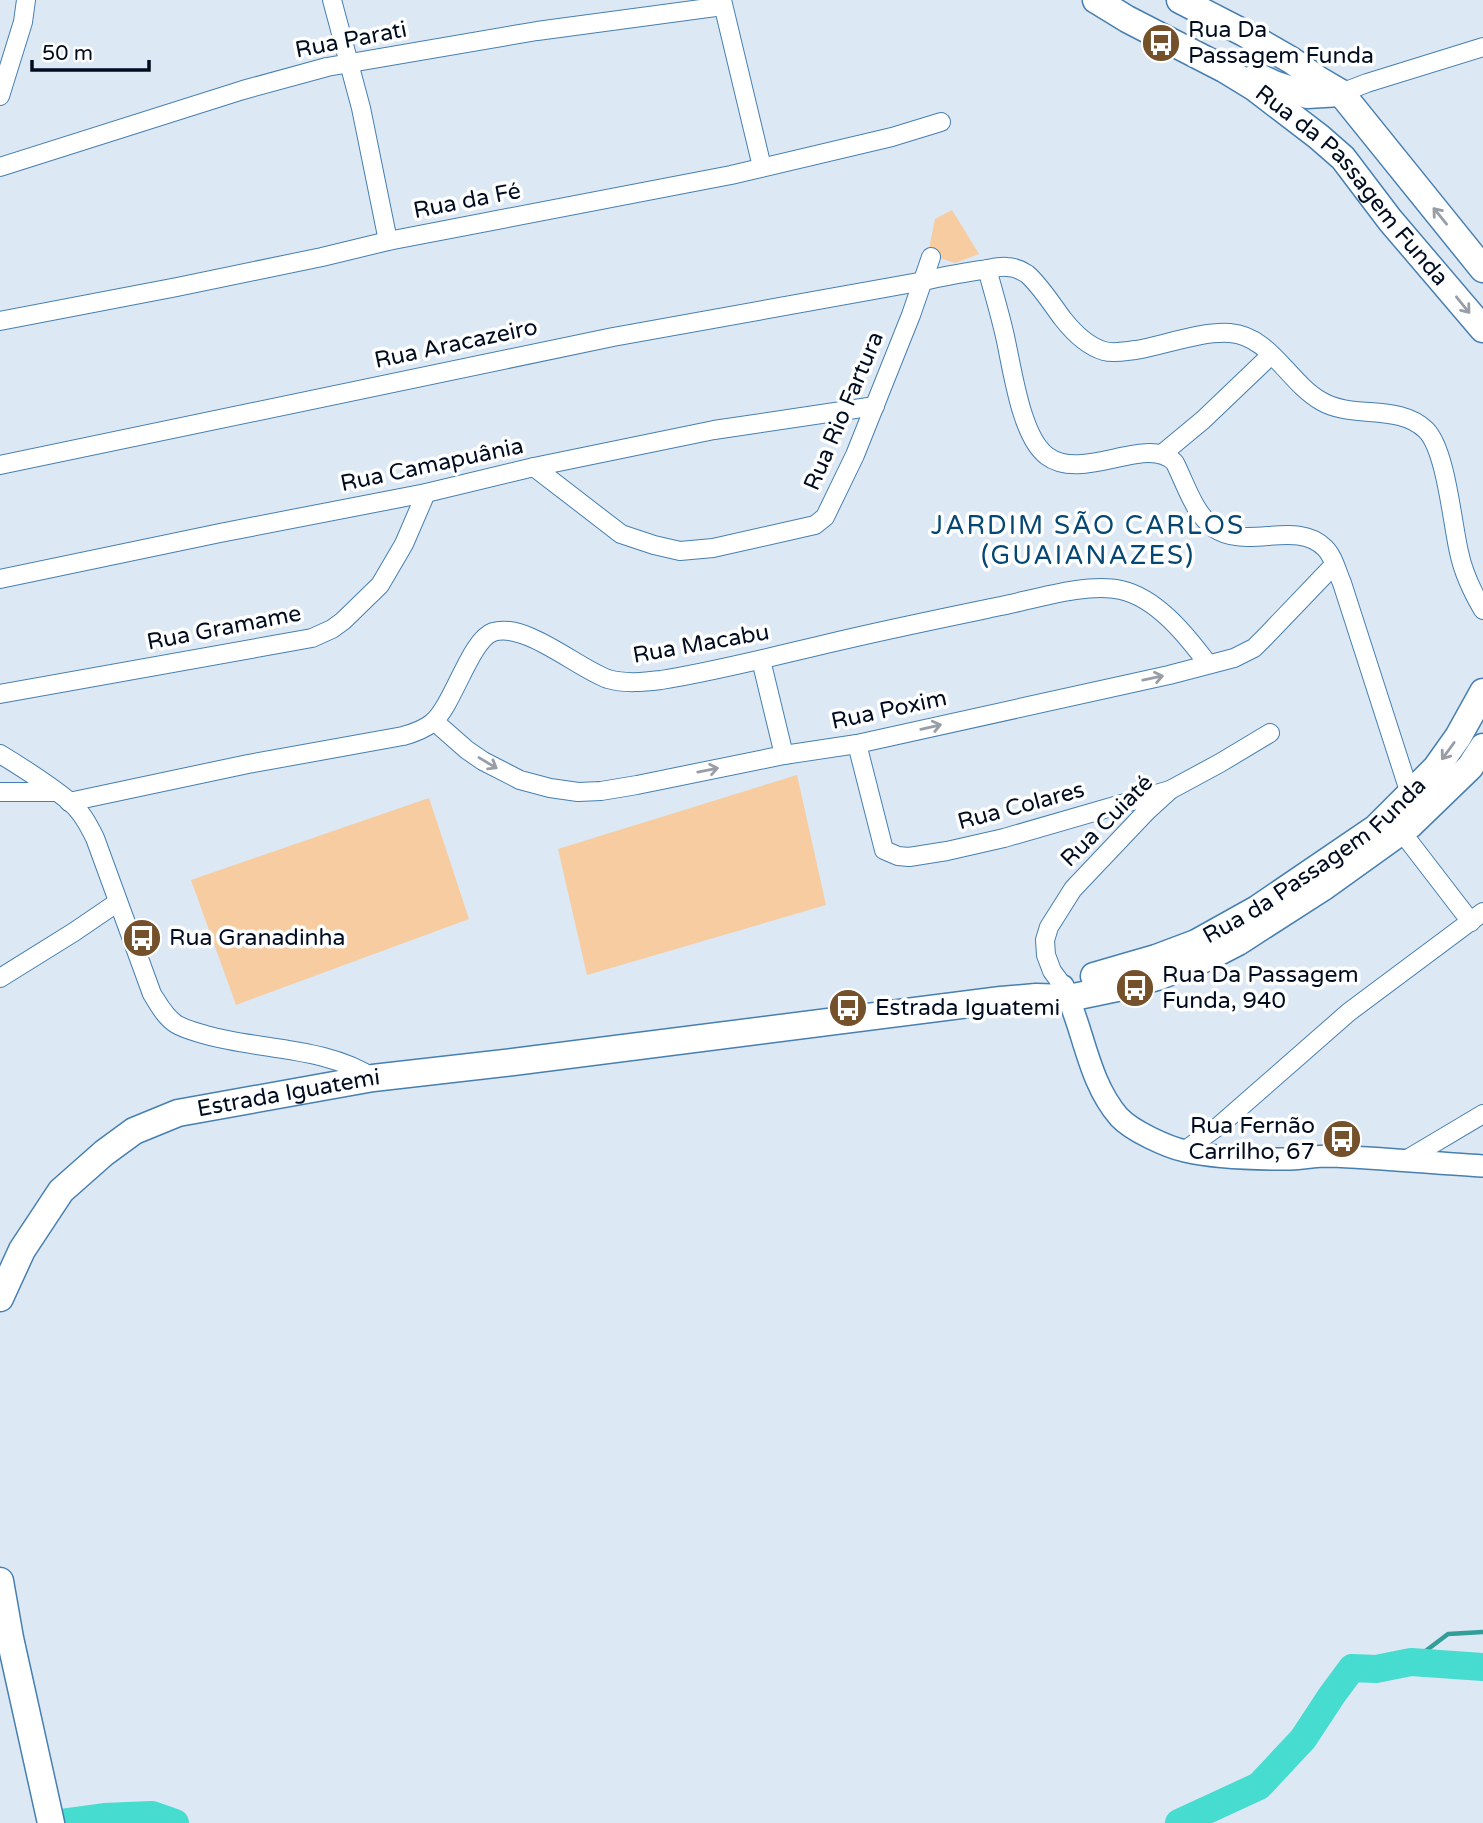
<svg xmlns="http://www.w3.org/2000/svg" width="1483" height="1823" viewBox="0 0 1483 1823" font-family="'Varela Round',sans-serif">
<rect width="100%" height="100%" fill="#dce8f3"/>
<g fill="#f7cca0">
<polygon points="952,210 979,254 955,263 928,254 935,219"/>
<polygon points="797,775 826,905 587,975 558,849"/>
<polygon points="429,798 469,919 236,1005 191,880"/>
</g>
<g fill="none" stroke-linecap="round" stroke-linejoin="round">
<polyline stroke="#319e9a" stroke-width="4.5" points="1411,1662 1448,1634 1483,1632"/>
<g stroke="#46dccf" stroke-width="28">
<polyline points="60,1823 104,1817 152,1815 175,1823"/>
<polyline points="1179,1823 1259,1786 1303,1739 1332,1695 1352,1668 1376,1669 1411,1662 1483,1667"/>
</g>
<g stroke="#467fb1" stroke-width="20">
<g id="minor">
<polyline points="332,0 361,108 388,241"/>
<polyline points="722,0 762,167"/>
<polyline points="1341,93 1367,83 1483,47"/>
<polyline points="0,96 23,22 26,0"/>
<polyline points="0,167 243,90 327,67 537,31 723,6"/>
<path d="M987,269c6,21 12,42 17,63 8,33 16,104 43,124 36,27 102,-23 128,7 11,22 19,50 39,65 33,23 82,-9 111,20 9,9 12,24 17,35l68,211"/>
<polyline points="0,321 177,287 322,257 388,241 731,175 892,137 941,122"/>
<polyline points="1162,454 1203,420 1271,355"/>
<path d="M0,465l613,-128 311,-56c19,-5 38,-8 57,-11 9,-1 17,-4 26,-3 7,0 14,3 20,7 13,11 26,32 36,45 11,14 24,27 41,32 10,3 22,0 32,-1 29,-5 65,-19 94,-17 40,3 58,49 91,68 32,19 77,2 105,29 20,20 26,92 33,122 4,20 14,41 24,58"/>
<polyline points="534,467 621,534 654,545 680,551 713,548 815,525 825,517 855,455 911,315 931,257"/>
<polyline points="0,579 220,533 426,493 534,467 714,430 875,406"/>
<polyline points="761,660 784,755"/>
<polyline points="0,694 312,638 332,629 343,621 380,585 404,544 426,493"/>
<polyline points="434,721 467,750 483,761 520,780 550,788 578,792 601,791 637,785 784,755 857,744 1169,675 1234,658 1254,648 1267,635 1334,565"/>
<polyline points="857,744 884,850 898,856 909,857 947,851 1004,838 1170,790"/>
<path d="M0,754c23,14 48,30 69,47 12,10 19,23 26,37l57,156c7,11 13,23 24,30 8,5 20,8 30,11 53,15 121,12 167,43"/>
<polyline points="0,792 55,792"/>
<path d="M69,802l179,-38 155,-28c11,-3 20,-6 29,-13 21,-17 38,-83 61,-91 33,-10 84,36 115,47 17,5 36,3 53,1 55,-9 110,-23 165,-36 58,-14 117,-26 175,-38 34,-7 87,-24 120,-16 36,8 66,46 87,74"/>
<polyline points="1401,831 1471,922"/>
<polyline points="0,978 74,932 118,902"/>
<polyline points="1063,986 1052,971 1046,955 1045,940 1049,927 1073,889 1147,811 1170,790 1220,763 1270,733"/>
<polyline points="1184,1151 1220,1125 1349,1012 1483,912"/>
<polyline points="1404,1161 1483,1114"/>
</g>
</g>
<g stroke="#467fb1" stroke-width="24">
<path id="tertiary" d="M1063,986c21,42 24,94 56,131 13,14 48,30 66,34 29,7 71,8 101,8 14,0 28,-3 43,-3 51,2 103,7 154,10"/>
</g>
<g stroke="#467fb1" stroke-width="29">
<g id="primary">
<path id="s1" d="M1096,0l31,19 97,50 31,19 64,49 24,21 47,62 93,109"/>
<polyline points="1180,0 1244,33 1291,60 1319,80 1341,93 1483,269"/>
<polyline points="1257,76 1274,84 1307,95 1341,93"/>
<path id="s2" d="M1094,976l62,-18 40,-15 61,-34 119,-81 60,-60 22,-31 25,-45"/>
<path id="s3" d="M0,1298l22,-48 39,-59 43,-38 30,-22 44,-18 195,-35 140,-16 488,-62 35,-3 33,1 48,-10 40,-11 52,-20 29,-15 87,-56 85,-61 60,-58 13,-20"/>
<polyline points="0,1581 10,1638 51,1823"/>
</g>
</g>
<use href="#minor" stroke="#fff" stroke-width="18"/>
<use href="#tertiary" stroke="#fff" stroke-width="21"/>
<use href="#primary" stroke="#fff" stroke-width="26"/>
</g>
<defs><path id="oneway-shaft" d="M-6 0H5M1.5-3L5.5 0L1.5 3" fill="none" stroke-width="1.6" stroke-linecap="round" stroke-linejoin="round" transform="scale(1.75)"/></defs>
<g stroke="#999ea6">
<use href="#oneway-shaft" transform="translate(1440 216) rotate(-129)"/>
<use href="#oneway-shaft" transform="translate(1463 305) rotate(51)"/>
<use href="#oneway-shaft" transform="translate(1153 678) rotate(-12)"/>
<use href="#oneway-shaft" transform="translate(931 727) rotate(-13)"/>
<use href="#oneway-shaft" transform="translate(1448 751) rotate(126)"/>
<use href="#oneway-shaft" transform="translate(488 763) rotate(31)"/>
<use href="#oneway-shaft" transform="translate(708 770) rotate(-11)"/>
</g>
<defs>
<g id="bus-disc" transform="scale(2.0125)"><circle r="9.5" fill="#74512a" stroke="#fff"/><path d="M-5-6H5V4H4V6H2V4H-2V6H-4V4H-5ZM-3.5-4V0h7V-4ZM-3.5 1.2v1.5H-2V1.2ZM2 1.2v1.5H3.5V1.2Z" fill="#fff"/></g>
</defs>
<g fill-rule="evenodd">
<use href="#bus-disc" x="1161" y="43"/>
<use href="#bus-disc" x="142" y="938"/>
<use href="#bus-disc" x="1135" y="988"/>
<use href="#bus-disc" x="848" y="1008"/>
<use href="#bus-disc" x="1342" y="1139"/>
</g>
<g text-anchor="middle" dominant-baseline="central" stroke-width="7" stroke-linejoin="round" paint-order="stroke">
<g font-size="23" fill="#000d20" stroke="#fff" text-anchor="start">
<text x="1188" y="30">Rua Da<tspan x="1188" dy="26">Passagem Funda</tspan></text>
<text x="169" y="938">Rua Granadinha</text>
<text x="1162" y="975">Rua Da Passagem<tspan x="1162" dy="26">Funda, 940</tspan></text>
<text x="875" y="1008">Estrada Iguatemi</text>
<text x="1315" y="1126" text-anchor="end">Rua Fernão<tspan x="1315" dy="26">Carrilho, 67</tspan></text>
</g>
<g font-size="23" fill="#000d20" stroke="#fff">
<text transform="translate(351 40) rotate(-11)">Rua Parati</text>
<text stroke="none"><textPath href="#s1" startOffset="320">Rua da Passagem Funda</textPath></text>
<text transform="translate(467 201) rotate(-11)">Rua da Fé</text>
<text transform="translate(456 344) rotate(-12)">Rua Aracazeiro</text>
<text transform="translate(844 411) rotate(-67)">Rua Rio Fartura</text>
<text transform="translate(432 465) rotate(-12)">Rua Camapuânia</text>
<text transform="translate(224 628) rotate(-11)">Rua Gramame</text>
<text transform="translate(701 644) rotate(-10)">Rua Macabu</text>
<text transform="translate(889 710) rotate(-12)">Rua Poxim</text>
<text transform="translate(1021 806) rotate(-15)">Rua Colares</text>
<text transform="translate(1107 821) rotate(-45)">Rua Cuiaté</text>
<text stroke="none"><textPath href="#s2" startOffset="252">Rua da Passagem Funda</textPath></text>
<text stroke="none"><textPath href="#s3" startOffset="378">Estrada Iguatemi</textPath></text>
</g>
<g font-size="26" letter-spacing="2" fill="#044674" stroke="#fff">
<text x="1088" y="525">JARDIM SÃO CARLOS<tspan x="1088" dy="30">(GUAIANAZES)</tspan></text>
</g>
</g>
<path d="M32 60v10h117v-10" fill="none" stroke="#000d20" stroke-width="3.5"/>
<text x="42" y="60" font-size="21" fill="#000d20" stroke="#ffffff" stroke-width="5" paint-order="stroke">50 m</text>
</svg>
